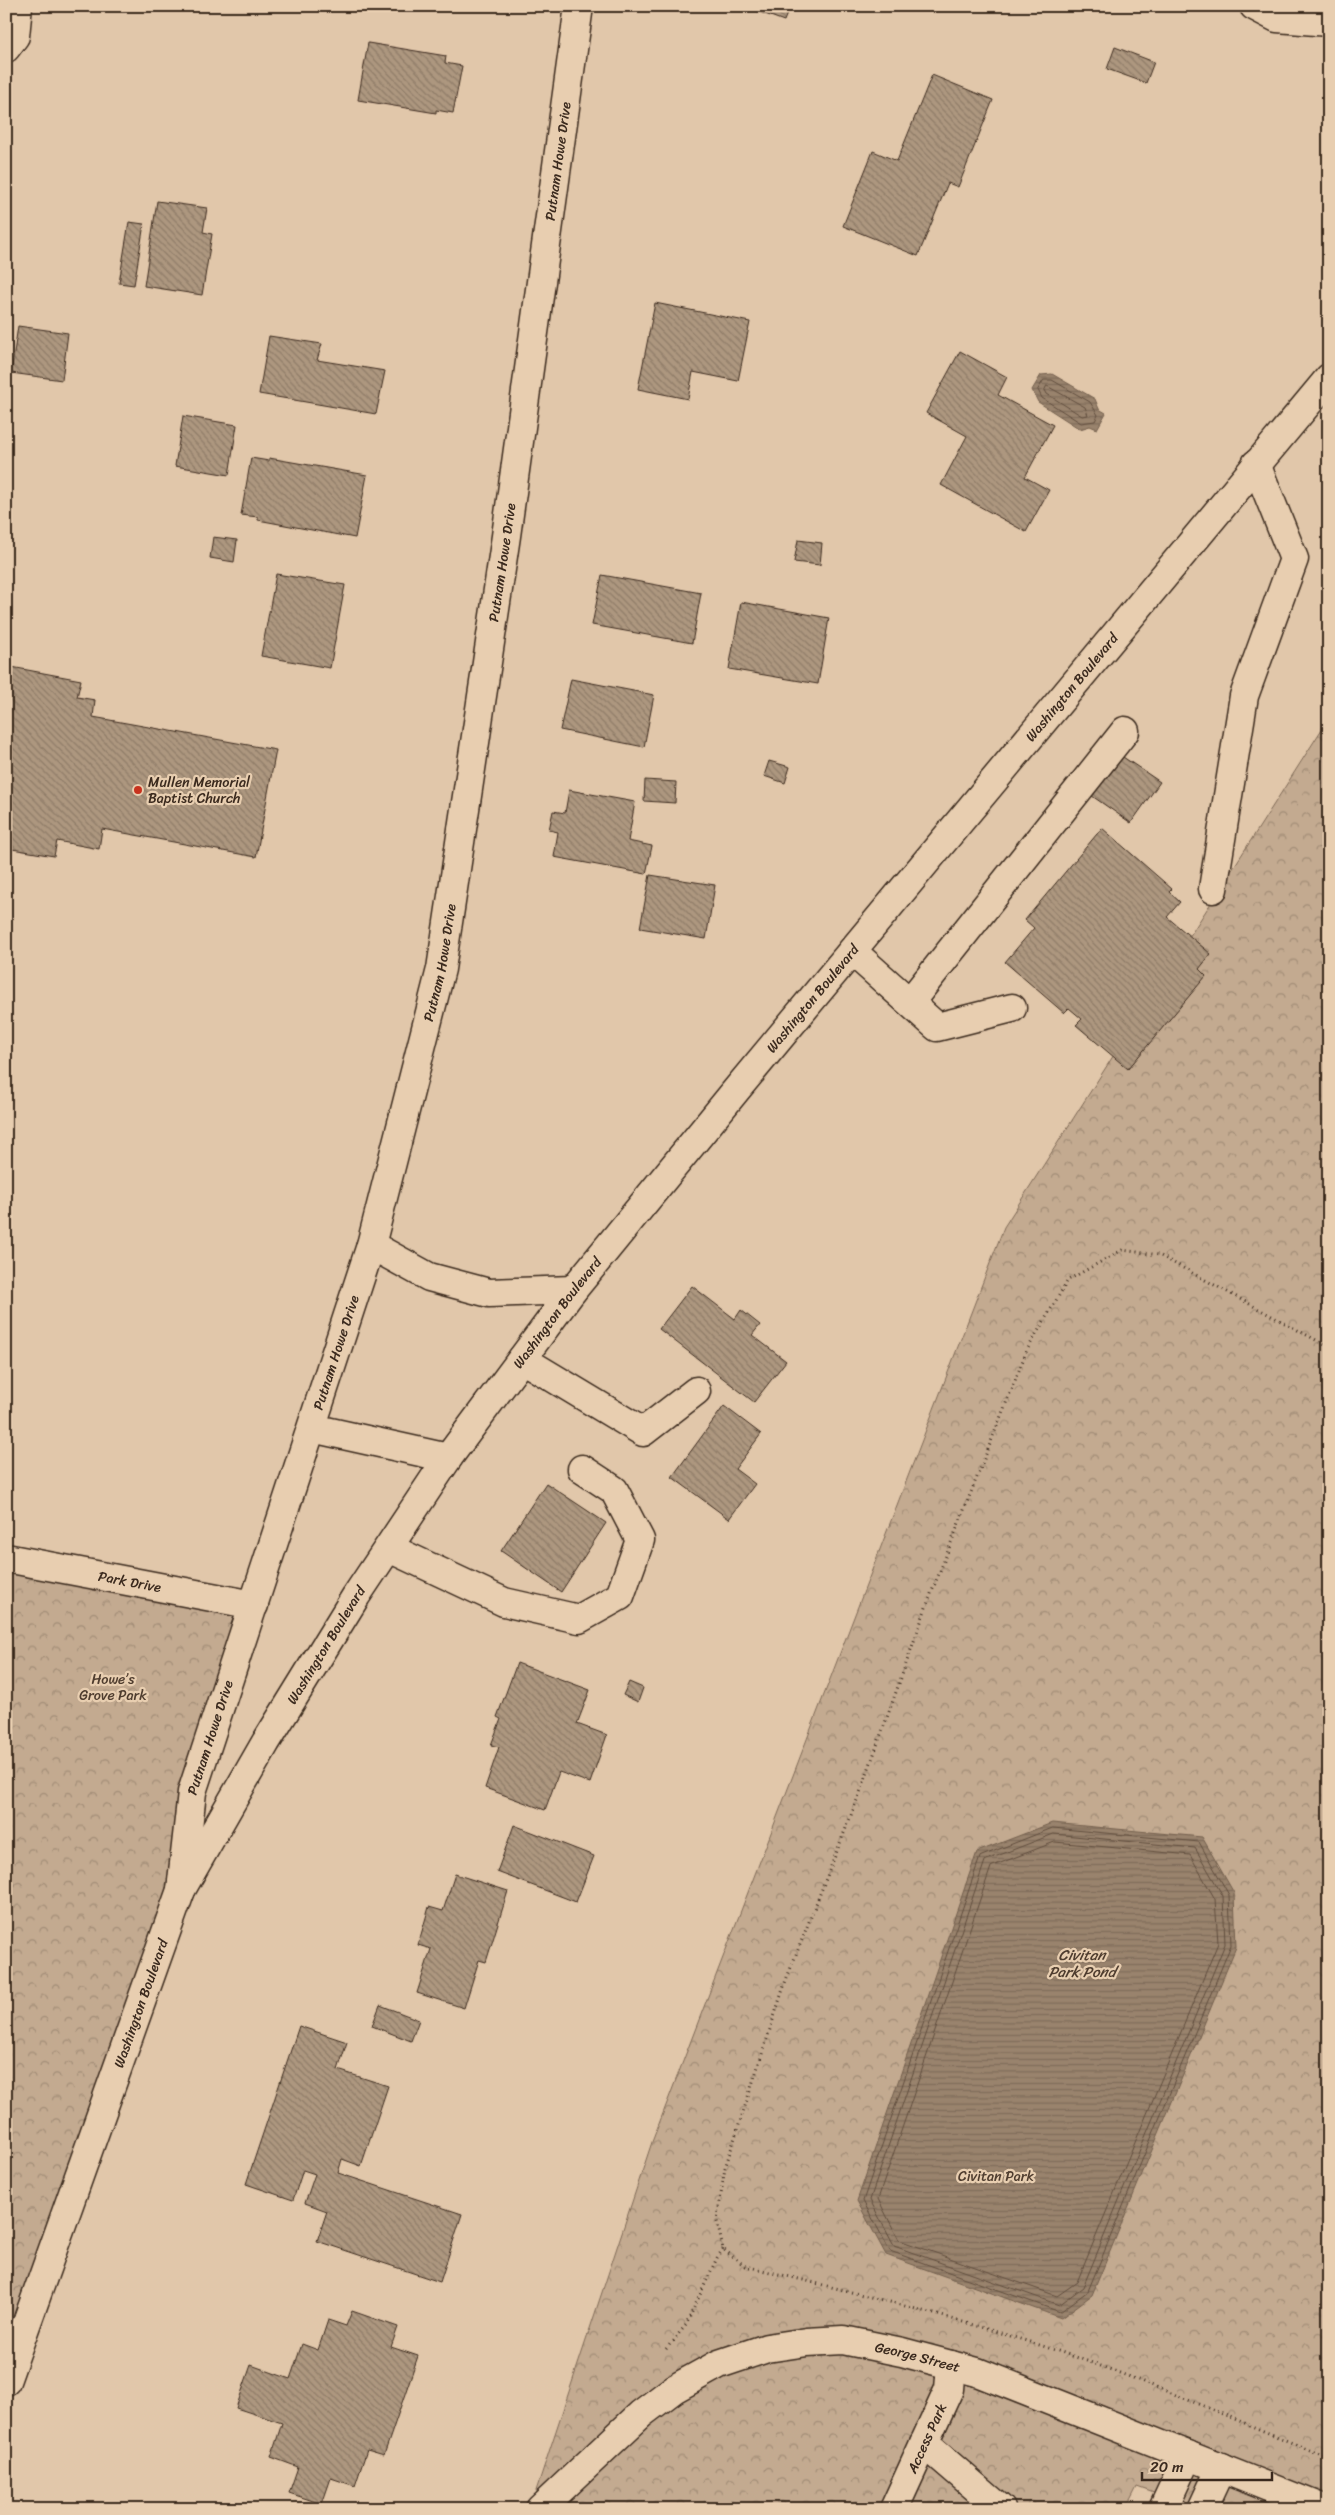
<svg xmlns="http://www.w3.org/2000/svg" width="1335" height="2515" viewBox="0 0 1335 2515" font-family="Sriracha,sans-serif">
<defs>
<pattern id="park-crowns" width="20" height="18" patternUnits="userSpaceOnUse" patternTransform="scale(1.25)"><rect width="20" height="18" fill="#c3aa90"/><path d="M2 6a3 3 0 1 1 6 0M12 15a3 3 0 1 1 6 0" fill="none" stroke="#a08b75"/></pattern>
<pattern id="water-rules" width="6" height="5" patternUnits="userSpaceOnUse" patternTransform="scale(1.25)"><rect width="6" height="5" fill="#99836d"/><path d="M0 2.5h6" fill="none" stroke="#7e6b59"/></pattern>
<pattern id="building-back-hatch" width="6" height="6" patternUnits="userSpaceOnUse" patternTransform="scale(1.25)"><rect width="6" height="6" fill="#ad977f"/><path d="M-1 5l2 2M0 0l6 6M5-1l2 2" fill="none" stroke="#8e7b67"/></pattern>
</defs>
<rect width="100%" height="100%" fill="#e1c7aa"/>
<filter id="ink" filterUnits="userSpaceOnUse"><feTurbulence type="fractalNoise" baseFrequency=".02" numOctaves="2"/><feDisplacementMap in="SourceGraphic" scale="10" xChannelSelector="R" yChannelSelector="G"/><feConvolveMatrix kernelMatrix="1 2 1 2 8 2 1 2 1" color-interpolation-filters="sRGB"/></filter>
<g filter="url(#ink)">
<g fill="url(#park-crowns)" stroke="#7f6a57">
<polygon points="1329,718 1329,2509 1199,2509 1137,2487 1126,2509 530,2509 652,2142 1004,1227"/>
<polygon points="6,1558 254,1605 181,1890 6,2381"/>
</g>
<g fill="url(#water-rules)" stroke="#735f4d">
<polygon points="1052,374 1095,399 1099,409 1106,413 1097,429 1090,426 1080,429 1038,402 1032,390 1041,375"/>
<polygon points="1052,1823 1202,1837 1234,1893 1236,1947 1092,2295 1061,2318 886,2255 857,2201 977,1852"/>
</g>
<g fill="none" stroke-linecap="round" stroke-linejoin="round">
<g stroke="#614e3e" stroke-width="1">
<polygon points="1044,380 1052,380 1090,402 1098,415 1095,421 1081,423 1042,398 1038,390"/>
<polygon points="1047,386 1085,407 1088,415 1082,416 1047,394 1045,390"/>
<polygon points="1053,1828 1199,1842 1229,1895 1231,1945 1088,2291 1060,2312 890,2251 863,2201 980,1857"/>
<polygon points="1054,1834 1195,1848 1223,1896 1225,1944 1083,2287 1059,2305 894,2246 870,2200 985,1861"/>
<polygon points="1055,1842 1190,1855 1215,1899 1218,1943 1077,2282 1057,2296 899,2240 878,2199 991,1867"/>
</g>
</g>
<g fill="url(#building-back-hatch)" stroke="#3b2a1e">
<polygon points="756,6 790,6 784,21 754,10"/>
<polygon points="368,43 446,56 445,63 462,66 453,113 436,110 436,113 358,100"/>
<polygon points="1115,47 1154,62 1146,83 1107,69"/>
<polygon points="932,75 993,100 958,187 948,183 918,256 843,226 873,151 897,161"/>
<polygon points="157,201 207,208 203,232 212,234 202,295 144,286"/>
<polygon points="129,222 144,224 134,285 119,283"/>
<polygon points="655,303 750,322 738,381 693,372 688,399 638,389"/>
<polygon points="18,326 68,333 62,380 11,373"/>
<polygon points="269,336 322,344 317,360 385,371 376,414 259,394"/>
<polygon points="960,351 1007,377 998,395 1053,425 1025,477 1049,490 1026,532 941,485 967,436 926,413"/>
<polygon points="183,416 237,425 229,475 175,466"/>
<polygon points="251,458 269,461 269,458 367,475 355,538 258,520 258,517 241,515"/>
<polygon points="213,537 237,540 234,562 210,558"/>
<polygon points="798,540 822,543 820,565 794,562"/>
<polygon points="276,574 345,585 330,668 261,656"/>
<polygon points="602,575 701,593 692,643 592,625"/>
<polygon points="741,602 829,618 818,684 729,669"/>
<polygon points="6,666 81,680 77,697 95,700 93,717 276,750 256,857 102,829 99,849 57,841 54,856 6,848"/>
<polygon points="571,679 654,695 644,747 560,730"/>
<polygon points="1120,755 1160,782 1131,823 1092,796"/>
<polygon points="769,761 790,767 785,783 764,776"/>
<polygon points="645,780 676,782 675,803 644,801"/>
<polygon points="569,790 635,802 628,841 652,846 646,874 554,857 558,832 549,830 553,811 565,813"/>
<polygon points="1102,828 1172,889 1169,892 1180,902 1167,917 1211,954 1199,969 1206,976 1128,1069 1076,1025 1082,1019 1069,1008 1064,1013 1005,962 1034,928 1025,920"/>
<polygon points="650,875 715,885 706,939 640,928"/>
<polygon points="692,1286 735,1319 741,1310 760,1325 752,1335 786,1361 754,1402 659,1329"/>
<polygon points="724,1406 761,1434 735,1469 755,1484 729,1519 672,1477"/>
<polygon points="546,1483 606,1523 561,1592 501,1551"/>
<polygon points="517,1663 590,1690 577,1724 607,1735 590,1783 559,1772 545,1810 485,1788 499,1747 491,1745 501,1719 497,1717"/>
<polygon points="629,1682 643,1688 638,1702 623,1695"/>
<polygon points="514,1825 594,1856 576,1902 497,1872"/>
<polygon points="455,1874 508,1891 486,1962 479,1960 464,2008 417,1993 431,1949 418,1945 429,1907 443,1911"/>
<polygon points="380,2005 419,2020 411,2041 372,2026"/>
<polygon points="299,2026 347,2042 338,2070 388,2086 361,2166 342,2159 338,2173 462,2214 440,2282 317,2241 327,2211 305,2203 315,2174 303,2170 293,2200 246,2184"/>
<polygon points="352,2311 398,2327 391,2347 418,2356 384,2455 367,2450 355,2486 331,2478 322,2504 289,2493 298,2467 271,2457 282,2423 236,2408 251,2365 290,2379 302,2344 318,2350 328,2320 346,2326"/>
</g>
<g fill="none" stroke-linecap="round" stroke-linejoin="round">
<g stroke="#3b2a1e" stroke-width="31">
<g id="minor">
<polyline points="1254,6 1277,18 1329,22"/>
<polyline points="6,48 15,36 18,6"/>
<polyline points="1213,889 1244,696 1294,559 1256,464"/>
<polyline points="852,951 937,1027 1012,1008"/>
<polyline points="910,1002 1125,731"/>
<polyline points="371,1245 429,1277 489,1293 573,1290"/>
<polyline points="522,1359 643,1432 696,1391"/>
<polyline points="312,1428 448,1458"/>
<polyline points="389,1548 504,1602 579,1619 620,1596 640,1540 614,1490 582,1469"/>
<path id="s1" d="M6,1558l248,47"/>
<path id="s2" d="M181,1890l11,-98 179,-547 70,-276 65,-433 73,-530"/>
<polyline points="924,2443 1001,2509"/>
<path id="s3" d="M540,2509l101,-95 33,-25 45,-25 48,-16 40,-6 36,-2 59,12 75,20 347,137"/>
<path id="s4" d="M894,2509l55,-120 2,-24"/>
<polyline points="1163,2509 1188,2455"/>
<polyline points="1202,2509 1221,2468"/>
</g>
</g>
<g stroke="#3b2a1e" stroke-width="31">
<g id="major">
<path id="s5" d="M6,2381l175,-491 85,-148 90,-146 92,-138 125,-168 164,-201 592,-711"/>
</g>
</g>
<g stroke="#3b2a1e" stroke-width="3" stroke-dasharray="1 4" stroke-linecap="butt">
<path d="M1329,1347l-170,-92 -37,-5 -54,30 -41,70 -98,249 -66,186 -77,195 -61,188 -8,53 6,28 22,17c105,25 208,51 310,84 93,31 183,71 274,108"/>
<polyline points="1329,1615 1326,1646 1329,1650"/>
<polyline points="666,2349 686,2325 717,2258 723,2249"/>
</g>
<use href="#minor" stroke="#e8ceb0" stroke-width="28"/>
<use href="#major" stroke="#e8ceb0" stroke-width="28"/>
</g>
</g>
<circle fill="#c8321e" stroke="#e8ceb0" stroke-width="2" cx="138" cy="790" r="5"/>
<g text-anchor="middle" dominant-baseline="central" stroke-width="4.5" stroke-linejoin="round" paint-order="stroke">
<g font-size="14" fill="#3b2a1e" stroke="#e8ceb0">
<text stroke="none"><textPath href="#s2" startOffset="1775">Putnam Howe Drive</textPath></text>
<text stroke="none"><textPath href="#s2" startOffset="1370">Putnam Howe Drive</textPath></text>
<text stroke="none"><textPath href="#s5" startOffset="2021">Washington Boulevard</textPath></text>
<text stroke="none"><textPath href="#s2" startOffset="965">Putnam Howe Drive</textPath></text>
<text stroke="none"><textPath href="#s5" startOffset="1616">Washington Boulevard</textPath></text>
<text stroke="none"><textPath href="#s5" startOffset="1211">Washington Boulevard</textPath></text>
<text stroke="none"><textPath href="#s2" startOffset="561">Putnam Howe Drive</textPath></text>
<text stroke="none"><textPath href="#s1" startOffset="126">Park Drive</textPath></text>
<text stroke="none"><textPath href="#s5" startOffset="806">Washington Boulevard</textPath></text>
<text stroke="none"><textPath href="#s2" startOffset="156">Putnam Howe Drive</textPath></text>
<text stroke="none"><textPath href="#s5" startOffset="401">Washington Boulevard</textPath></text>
<text stroke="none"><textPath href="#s3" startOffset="435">George Street</textPath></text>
<text stroke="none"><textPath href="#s4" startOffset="78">Access Park</textPath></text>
</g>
<g font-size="14" fill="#3b2a1e" stroke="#e8ceb0" text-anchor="start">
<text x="148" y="782">Mullen Memorial<tspan x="148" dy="16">Baptist Church</tspan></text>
</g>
<g font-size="14" fill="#4f3d2f" stroke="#e8ceb0">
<text x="113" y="1679">Howe’s<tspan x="113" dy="16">Grove Park</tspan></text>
<text x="996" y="2176">Civitan Park</text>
</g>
<g font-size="15" font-style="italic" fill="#4e3c2e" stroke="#e8ceb0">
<text x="1082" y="1955">Civitan<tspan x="1082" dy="17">Park Pond</tspan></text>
</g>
</g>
<rect width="1335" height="2515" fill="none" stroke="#e8ceb0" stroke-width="25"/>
<rect x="12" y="12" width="1310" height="2490" fill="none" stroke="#3b2a1e" stroke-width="2" filter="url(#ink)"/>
<path d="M1142 2472v8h130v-8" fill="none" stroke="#3b2a1e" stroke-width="2.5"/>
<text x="1150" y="2472" font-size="15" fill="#3b2a1e" stroke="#e8ceb0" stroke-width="4" paint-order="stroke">20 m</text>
</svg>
